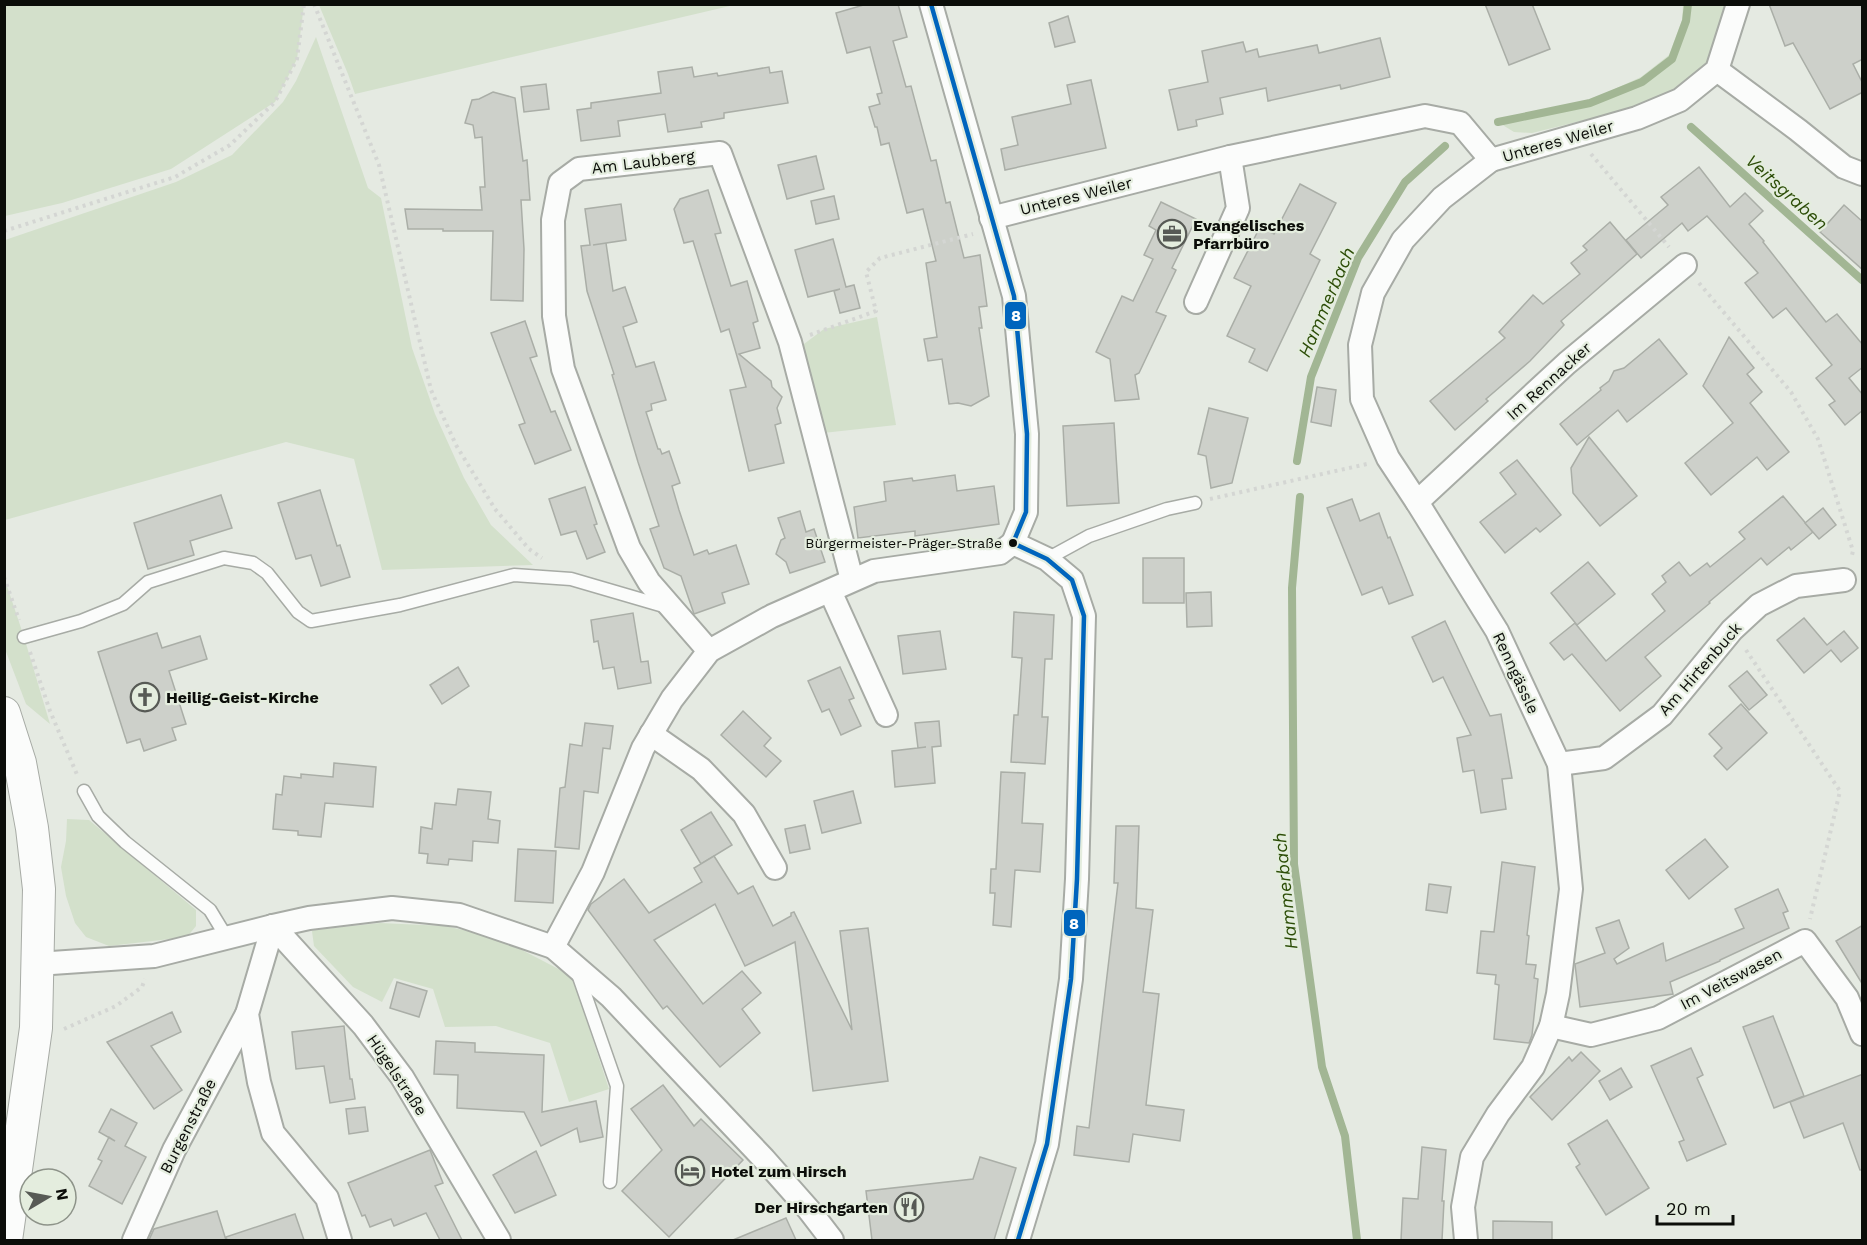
<svg xmlns="http://www.w3.org/2000/svg" width="1867" height="1245" viewBox="0 0 1867 1245" font-family="'Work Sans',sans-serif">
<rect width="100%" height="100%" fill="#e5eae2"/>
<g fill="#d3e0cb">
<polygon points="4,5 5,4 304,5 297,59 275,102 171,169 62,203 5,216"/>
<polygon points="319,5 734,5 355,94 348,74"/>
<polygon points="1683,5 1728,5 1708,64 1681,91 1646,105 1532,133 1514,132 1501,124 1588,101 1641,77 1669,55 1682,20"/>
<polygon points="316,37 368,188 381,198 412,348 435,414 464,478 491,525 533,565 382,570 354,459 286,442 5,520 5,240 176,182 232,155 283,102 296,81"/>
<polygon points="877,317 896,425 823,433 800,347 824,329"/>
<polygon points="4,577 24,637 50,724 26,704 5,649"/>
<polygon points="67,819 89,820 196,910 196,926 187,937 109,946 86,937 75,923 66,896 61,867 66,841"/>
<polygon points="380,923 445,926 499,938 572,976 609,1089 569,1102 550,1043 496,1026 445,1027 433,989 394,978 382,1002 353,987 314,946 312,931 315,930"/>
</g>
<g fill="none" stroke-linecap="round" stroke-linejoin="round">
<g stroke="#a2b694" stroke-width="8">
<polyline points="1498,122 1590,103 1642,82 1672,59 1686,21 1688,4"/>
<polyline points="1691,127 1862,280"/>
<polyline points="1297,461 1311,377 1358,258 1405,182 1445,146"/>
<polyline points="1300,497 1292,588 1294,864 1322,1067 1345,1136 1357,1240"/>
</g>
</g>
<g fill="#cdd0ca" stroke="#aaaea7" stroke-width="1.5">
<polygon points="867,4 898,4 907,37 893,41 906,87 911,86 931,161 936,160 946,203 950,202 964,258 980,255 987,306 979,307 982,328 979,328 989,396 971,406 958,403 949,404 942,359 928,361 924,339 937,337 926,263 936,261 923,209 907,213 889,143 881,145 877,127 875,127 869,107 880,104 877,94 882,93 870,47 847,53 836,13"/>
<polygon points="1485,4 1532,4 1550,49 1509,65"/>
<polygon points="1769,4 1863,4 1863,59 1853,64 1863,84 1863,92 1830,109 1793,43 1785,46"/>
<polygon points="1068,16 1075,42 1055,47 1049,23"/>
<polygon points="1380,38 1390,77 1341,89 1340,85 1268,101 1266,88 1220,98 1223,114 1196,120 1197,126 1178,130 1169,90 1208,82 1202,51 1243,42 1246,52 1257,49 1259,57 1317,45 1319,53"/>
<polygon points="692,67 694,77 717,73 718,76 769,67 770,73 782,71 788,103 724,113 724,118 701,122 702,127 668,132 665,114 618,121 620,136 581,141 577,110 591,108 591,103 661,93 658,72"/>
<polygon points="1091,80 1106,148 1005,170 1001,149 1018,145 1012,117 1071,104 1067,85"/>
<polygon points="546,84 549,109 524,112 521,87"/>
<polygon points="493,92 515,98 523,161 527,160 530,200 521,200 524,249 523,301 491,300 493,231 443,231 443,229 408,229 405,209 482,210 480,187 485,187 482,137 475,138 473,125 465,123 472,100 479,99"/>
<polygon points="816,156 824,189 787,199 778,165"/>
<polygon points="1699,167 1730,207 1745,193 1763,211 1749,224 1764,241 1763,242 1826,322 1837,314 1863,345 1863,367 1849,378 1863,395 1863,410 1845,425 1829,405 1835,401 1816,378 1832,365 1786,308 1773,318 1745,283 1758,273 1707,216 1688,231 1682,223 1641,258 1626,240 1668,205 1661,197"/>
<polygon points="1300,184 1336,203 1310,254 1320,260 1267,371 1249,362 1255,349 1227,336 1251,286 1234,278 1260,227 1274,234"/>
<polygon points="708,190 721,233 715,234 731,286 747,281 758,321 753,323 760,348 739,354 771,381 772,387 782,397 777,408 781,423 775,425 784,463 749,471 730,390 746,387 729,329 721,332 693,241 684,243 674,209 680,199"/>
<polygon points="834,196 839,219 816,224 811,201"/>
<polygon points="1161,202 1196,219 1172,268 1176,270 1156,312 1166,316 1139,373 1135,375 1139,399 1115,401 1110,359 1096,352 1122,296 1133,301 1153,259 1144,255 1156,230 1149,226"/>
<polygon points="621,204 626,240 593,245 606,243 613,291 625,287 637,322 623,327 636,367 654,362 666,400 651,404 652,410 646,412 658,449 660,449 662,454 669,451 680,483 672,486 679,510 694,555 707,550 709,554 736,545 749,584 722,593 725,603 694,614 681,576 664,568 650,529 659,526 638,462 616,388 612,375 614,374 587,291 581,246 590,245 585,209"/>
<polygon points="1844,205 1863,222 1863,270 1820,232"/>
<polygon points="1610,222 1637,254 1561,321 1564,325 1530,361 1486,399 1488,401 1455,430 1430,401 1505,338 1499,332 1533,295 1543,304 1580,274 1571,263 1587,250 1583,246"/>
<polygon points="833,239 846,287 854,285 860,308 840,313 834,291 840,289 808,297 795,250"/>
<polygon points="525,321 537,356 530,358 551,412 555,411 571,450 535,464 519,425 525,423 491,333"/>
<polygon points="1729,337 1754,368 1747,374 1762,392 1750,403 1789,452 1767,470 1757,457 1711,495 1685,463 1733,423 1703,386"/>
<polygon points="1659,339 1687,374 1627,422 1618,410 1577,445 1560,424 1601,390 1600,388 1609,381 1614,371 1624,368"/>
<polygon points="1317,387 1336,390 1331,426 1311,422"/>
<polygon points="1209,408 1248,418 1232,483 1211,488 1206,456 1198,454"/>
<polygon points="1114,423 1119,503 1067,506 1063,426"/>
<polygon points="1589,437 1637,496 1600,526 1573,493 1571,468"/>
<polygon points="1517,460 1561,515 1540,532 1536,528 1505,553 1480,522 1516,494 1500,473"/>
<polygon points="955,475 957,491 994,486 999,524 915,536 915,531 858,538 854,507 886,501 884,482 912,478 913,481"/>
<polygon points="585,487 597,524 594,525 605,552 587,559 576,531 561,535 549,499"/>
<polygon points="320,490 337,546 340,545 350,577 321,586 311,555 296,559 278,503"/>
<polygon points="221,495 232,528 190,541 194,555 148,569 134,523"/>
<polygon points="1783,496 1813,532 1791,550 1789,547 1767,565 1761,558 1709,602 1710,603 1645,657 1661,676 1620,711 1572,654 1564,660 1550,643 1575,623 1606,661 1665,611 1652,594 1666,582 1662,576 1679,562 1690,576 1707,563 1710,567 1745,539 1739,532"/>
<polygon points="1352,499 1360,521 1379,513 1388,538 1390,537 1413,595 1389,604 1382,587 1362,595 1327,508"/>
<polygon points="1823,508 1836,525 1819,539 1805,523"/>
<polygon points="800,511 806,532 814,529 825,562 790,573 786,562 776,554 781,540 785,538 778,518"/>
<rect x="1143" y="558" width="41" height="45"/>
<polygon points="1588,562 1615,594 1577,625 1551,593"/>
<polygon points="1211,592 1212,626 1187,627 1186,593"/>
<polygon points="1014,612 1054,615 1052,659 1045,659 1042,717 1048,717 1045,764 1011,762 1014,715 1018,715 1022,658 1012,657"/>
<polygon points="633,613 641,662 648,661 651,683 618,689 614,667 603,669 598,641 594,642 591,620"/>
<polygon points="1804,618 1827,645 1844,631 1858,648 1841,662 1831,650 1804,673 1777,640"/>
<polygon points="1445,621 1490,716 1501,714 1512,778 1502,779 1506,809 1481,813 1474,770 1463,772 1457,738 1471,735 1443,677 1433,682 1412,637"/>
<polygon points="940,631 946,669 903,674 898,636"/>
<polygon points="157,633 162,648 200,636 207,659 169,671 186,724 172,728 176,740 144,751 140,739 127,743 98,652"/>
<polygon points="458,667 469,686 442,704 430,685"/>
<polygon points="840,667 854,698 849,700 861,726 841,735 829,709 822,712 808,681"/>
<polygon points="1747,671 1767,695 1749,710 1729,686"/>
<polygon points="1741,704 1767,733 1727,770 1714,756 1722,748 1709,734"/>
<polygon points="743,711 771,738 764,746 781,761 766,777 721,735"/>
<polygon points="939,721 941,746 932,747 935,783 895,787 892,751 926,747 918,748 915,723"/>
<polygon points="585,723 613,726 610,749 603,748 598,793 584,791 579,849 555,847 560,788 565,787 570,744 582,746"/>
<polygon points="334,763 376,767 373,807 325,803 321,837 298,835 298,831 273,829 276,794 282,795 284,776 301,778 301,774 333,777"/>
<polygon points="1001,772 1025,773 1022,823 1043,824 1040,872 1015,870 1011,927 993,925 995,893 990,893 991,869 996,869"/>
<polygon points="458,789 491,792 488,819 500,821 498,843 473,841 472,861 449,859 448,865 427,863 428,854 419,853 421,827 432,829 435,803 456,805"/>
<polygon points="853,791 861,823 822,833 814,801"/>
<polygon points="711,812 732,845 701,864 681,830"/>
<polygon points="805,825 810,849 790,853 785,829"/>
<polygon points="1116,826 1139,826 1136,908 1153,910 1143,992 1159,994 1146,1105 1184,1110 1180,1141 1133,1134 1129,1162 1074,1155 1077,1126 1089,1128 1118,883 1114,883"/>
<polygon points="1705,839 1728,867 1689,899 1666,870"/>
<polygon points="518,849 556,851 553,903 515,901"/>
<polygon points="714,856 738,894 753,886 773,926 791,916 791,913 794,912 852,1030 840,931 868,928 888,1081 813,1091 795,942 745,966 715,904 654,940 703,1004 742,971 761,993 742,1009 760,1033 720,1067 667,1006 663,1009 588,910 591,904 624,879 649,913 702,882 694,868"/>
<polygon points="1502,862 1535,867 1527,935 1529,936 1526,964 1536,965 1534,978 1538,979 1532,1035 1529,1043 1494,1039 1499,985 1495,984 1496,975 1477,973 1481,931 1494,932"/>
<polygon points="1429,884 1451,887 1447,913 1426,910"/>
<polygon points="1778,889 1788,911 1783,913 1789,928 1720,960 1720,961 1670,982 1673,994 1580,1007 1575,964 1605,953 1596,928 1619,920 1629,948 1614,959 1617,964 1663,943 1666,961 1744,928 1735,909"/>
<polygon points="1863,925 1863,985 1836,941"/>
<polygon points="397,982 427,991 419,1017 390,1008"/>
<polygon points="172,1012 181,1032 151,1046 182,1090 154,1109 107,1042"/>
<polygon points="1773,1016 1804,1096 1774,1108 1743,1027"/>
<polygon points="344,1026 350,1079 352,1079 355,1099 330,1103 324,1066 296,1069 292,1032"/>
<polygon points="436,1041 475,1043 475,1052 544,1055 542,1112 596,1101 603,1137 580,1142 577,1128 541,1146 524,1112 457,1108 458,1075 434,1074"/>
<polygon points="1691,1048 1703,1075 1697,1078 1726,1144 1687,1161 1679,1142 1684,1140 1651,1066"/>
<polygon points="1581,1052 1600,1071 1552,1120 1530,1097 1569,1057 1572,1061"/>
<polygon points="1621,1068 1632,1087 1610,1100 1599,1081"/>
<polygon points="1863,1074 1863,1170 1860,1170 1843,1123 1804,1138 1790,1102"/>
<polygon points="663,1085 694,1126 701,1119 743,1160 669,1237 622,1191 662,1150 631,1109"/>
<polygon points="365,1107 368,1131 349,1134 346,1109"/>
<polygon points="111,1109 137,1123 125,1146 146,1157 122,1204 89,1186 102,1161 98,1159 109,1137 115,1141 99,1132"/>
<polygon points="1607,1120 1649,1188 1606,1215 1576,1167 1580,1164 1568,1144"/>
<polygon points="1422,1147 1446,1150 1442,1201 1444,1201 1442,1240 1401,1240 1403,1198 1418,1199"/>
<polygon points="430,1150 443,1183 435,1186 462,1240 440,1240 426,1213 394,1226 391,1219 370,1227 365,1215 362,1216 348,1183"/>
<polygon points="536,1151 556,1195 515,1213 493,1175"/>
<polygon points="980,1157 1016,1168 994,1240 872,1240 866,1191 973,1179"/>
<polygon points="217,1211 226,1240 149,1240 154,1229"/>
<polygon points="295,1214 304,1240 227,1240 226,1237"/>
<polygon points="786,1218 796,1240 733,1240"/>
<polygon points="1493,1221 1552,1222 1552,1240 1493,1240"/>
</g>
<g fill="none" stroke-linecap="round" stroke-linejoin="round">
<g stroke="#a7aba5" stroke-width="15">
<g id="lane">
<polyline points="1047,559 1089,536 1167,509 1195,503"/>
<polyline points="24,637 81,621 123,604 148,582 224,558 253,563 267,573 298,612 311,621 400,605 514,575 571,579 667,607"/>
<polyline points="84,791 98,816 125,842 210,910 227,938"/>
<polyline points="578,974 617,1086 610,1182"/>
</g>
</g>
<g stroke="#a7aba5" stroke-width="26">
<g id="street">
<polyline points="931,4 1014,296 1027,434 1026,512 1013,543 1047,559 1072,580 1084,616 1077,879 1071,979 1047,1144 1018,1240"/>
<polyline points="1717,70 1798,130 1844,167 1862,174"/>
<polyline points="991,218 1230,157 1425,116 1460,123 1491,160 1637,118 1680,100 1717,70 1738,4"/>
<polyline points="1196,302 1238,208 1230,157"/>
<polyline points="1417,502 1567,363 1685,265"/>
<polyline points="830,591 886,715"/>
<polyline points="709,651 649,582 629,548 563,369 554,316 553,220 560,183 579,169 720,153 790,342 852,580"/>
<polyline points="651,734 701,769 744,814 775,868"/>
<polyline points="1559,764 1604,758 1662,715 1732,630 1759,605 1796,586 1844,580"/>
<polyline points="273,926 363,1025 402,1077 499,1240"/>
<polyline points="273,926 247,1014 259,1082 273,1133 327,1198 340,1240"/>
<polyline points="553,947 593,872 643,748 672,699 709,651 772,616 874,571 1000,553 1013,543"/>
<polyline points="37,964 154,956 273,926 309,918 392,908 459,915 553,947 611,997 694,1085 764,1159 809,1210 832,1240"/>
<polyline points="1551,1026 1591,1035 1658,1018 1805,941 1847,998 1862,1034"/>
<polyline points="134,1240 174,1150 247,1014"/>
<polyline points="1466,1240 1463,1207 1472,1157 1498,1114 1533,1067 1551,1026 1558,994 1571,889 1559,764 1497,631 1417,502 1388,458 1362,399 1360,345 1373,293 1403,240 1442,198 1491,160"/>
</g>
</g>
<g stroke="#a7aba5" stroke-width="34">
<polyline id="secondary" points="4,713 20,763 32,828 39,889 36,1028 6,1240"/>
</g>
<g stroke="#d4d6d3" stroke-width="4" stroke-dasharray="3 4.5" stroke-linecap="butt">
<polyline points="314,4 379,165 431,390 456,445 495,509 529,549 542,558"/>
<polyline points="1591,154 1669,247"/>
<polyline points="4,231 175,177 230,145 275,102 297,59 304,4"/>
<polyline points="1699,283 1791,392 1818,439 1853,551 1851,559"/>
<polyline points="810,335 876,311 866,272 880,258 973,234"/>
<polyline points="1210,499 1367,464"/>
<polyline points="4,577 19,620"/>
<polyline points="1746,650 1840,791 1810,919"/>
<polyline points="30,652 50,711 78,777"/>
<polyline points="64,1029 116,1006 142,987 145,979"/>
</g>
<use href="#lane" stroke="#fbfcfb" stroke-width="12"/>
<use href="#street" stroke="#fbfcfb" stroke-width="22"/>
<use href="#secondary" stroke="#fbfcfb" stroke-width="32"/>
<g stroke="#e4edde" stroke-width="9">
<polyline id="bus-1" points="931,4 1014,296 1027,434 1026,512 1013,543 1047,559 1072,580 1084,616 1077,879 1071,979 1047,1144 1018,1240"/>
</g>
<use href="#bus-1" stroke="#0065bd" stroke-width="4.5"/>
</g>
<defs>
<g id="office-ring" transform="scale(1.5)"><circle r="9.5" fill="#e4edde" stroke="#575a55" stroke-width="1.5"/><path d="M-6-3h4V-5.5h4V-3h4V5H-6ZM-1-4.5V-3h2v-1.5ZM-6 0V1H6V0Z" fill="#575a55"/></g>
<g id="church-ring" transform="scale(1.5)"><circle r="9.5" fill="#e4edde" stroke="#575a55" stroke-width="1.5"/><path d="M-1.2-6h2.4v3.5h3.3v2.4h-3.3V6h-2.4V-.1h-3.3v-2.4h3.3Z" fill="#575a55"/></g>
<g id="hotel-ring" transform="scale(1.5)"><circle r="9.5" fill="#e4edde" stroke="#575a55" stroke-width="1.5"/><path d="M-6-4.5h1.5V1H6V5H4.5V3h-9V5H-6ZM-4 0a1.8 1.8 0 1 1 3.6 0ZM.5 0V-2.5h3Q6-2.5 6 0Z" fill="#575a55"/></g>
<g id="restaurant-ring" transform="scale(1.5)"><circle r="9.5" fill="#e4edde" stroke="#575a55" stroke-width="1.5"/><path d="M-5-6h1v4h1v-4h1v4h1v-4h1v5L-1.5 .5V6h-2V.5L-5-1ZM5-6V6H3V1.5H1.5Q1.5-4 5-6Z" fill="#575a55"/></g>
</defs>
<g fill-rule="evenodd">
<use href="#office-ring" x="1172" y="234"/>
<use href="#church-ring" x="145" y="697"/>
<use href="#hotel-ring" x="690" y="1171"/>
<use href="#restaurant-ring" x="909" y="1207"/>
</g>
<circle fill="#0b0d09" stroke="#e4edde" stroke-width="2" cx="1013" cy="543" r="5"/>
<g text-anchor="middle" dominant-baseline="central" stroke-width="4.5" stroke-linejoin="round" paint-order="stroke">
<g font-size="14" fill="#0b0d09" stroke="#e4edde" text-anchor="end">
<text x="1002" y="543">Bürgermeister-Präger-Straße</text>
</g>
<g font-size="16" fill="#0b0d09" stroke="#e4edde">
<text transform="translate(1558 141) rotate(-16)">Unteres Weiler</text>
<text transform="translate(643 162) rotate(-7)">Am Laubberg</text>
<text transform="translate(1076 196) rotate(-14)">Unteres Weiler</text>
<text transform="translate(1549 381) rotate(-42)">Im Rennacker</text>
<text transform="translate(1700 669) rotate(-49)">Am Hirtenbuck</text>
<text transform="translate(1516 673) rotate(65)">Renngässle</text>
<text transform="translate(1731 979) rotate(-28)">Im Veitswasen</text>
<text transform="translate(397 1075) rotate(56)">Hügelstraße</text>
<text transform="translate(188 1126) rotate(-63)">Burgenstraße</text>
</g>
<g font-size="16" font-weight="bold" fill="#0b0d09" stroke="#e4edde" text-anchor="start">
<text x="1193" y="225">Evangelisches<tspan x="1193" dy="18">Pfarrbüro</tspan></text>
<text x="166" y="697">Heilig-Geist-Kirche</text>
<text x="711" y="1171">Hotel zum Hirsch</text>
<text x="888" y="1207" text-anchor="end">Der Hirschgarten</text>
</g>
<g font-size="18" font-style="italic" fill="#2c4d07" stroke="#e4edde">
<text transform="translate(1787 192) rotate(42)">Veitsgraben</text>
<text transform="translate(1326 302) rotate(-67)">Hammerbach</text>
<text transform="translate(1285 891) rotate(-96)">Hammerbach</text>
</g>
</g>
<g stroke="#e4edde" stroke-width="2">
<rect x="1004" y="301" width="23" height="29" rx="6" fill="#0065bd"/>
<rect x="1063" y="909" width="23" height="28" rx="6" fill="#0065bd"/>
</g>
<g font-size="16" text-anchor="middle" font-weight="bold" fill="#fff">
<text x="1016" y="321">8</text>
<text x="1074" y="929">8</text>
</g>
<rect width="1867" height="1245" fill="none" stroke="#0b0d09" stroke-width="12"/>
<g transform="translate(48 1197) rotate(80)"><circle r="28" fill="#e4edde" stroke="#8d9389" stroke-width="1.5"/>
<path d="M0-4.5L10 22L0 15L-10 22Z" fill="#575a55"/>
<text y="-9" font-size="16" font-weight="bold" text-anchor="middle" fill="#0b0d09">N</text>
</g>
<path d="M1657 1215v9h76v-9" fill="none" stroke="#0b0d09" stroke-width="3"/>
<text x="1666" y="1215" font-size="18" fill="#0b0d09" stroke="#e4edde" stroke-width="4.5" paint-order="stroke">20 m</text>
</svg>
